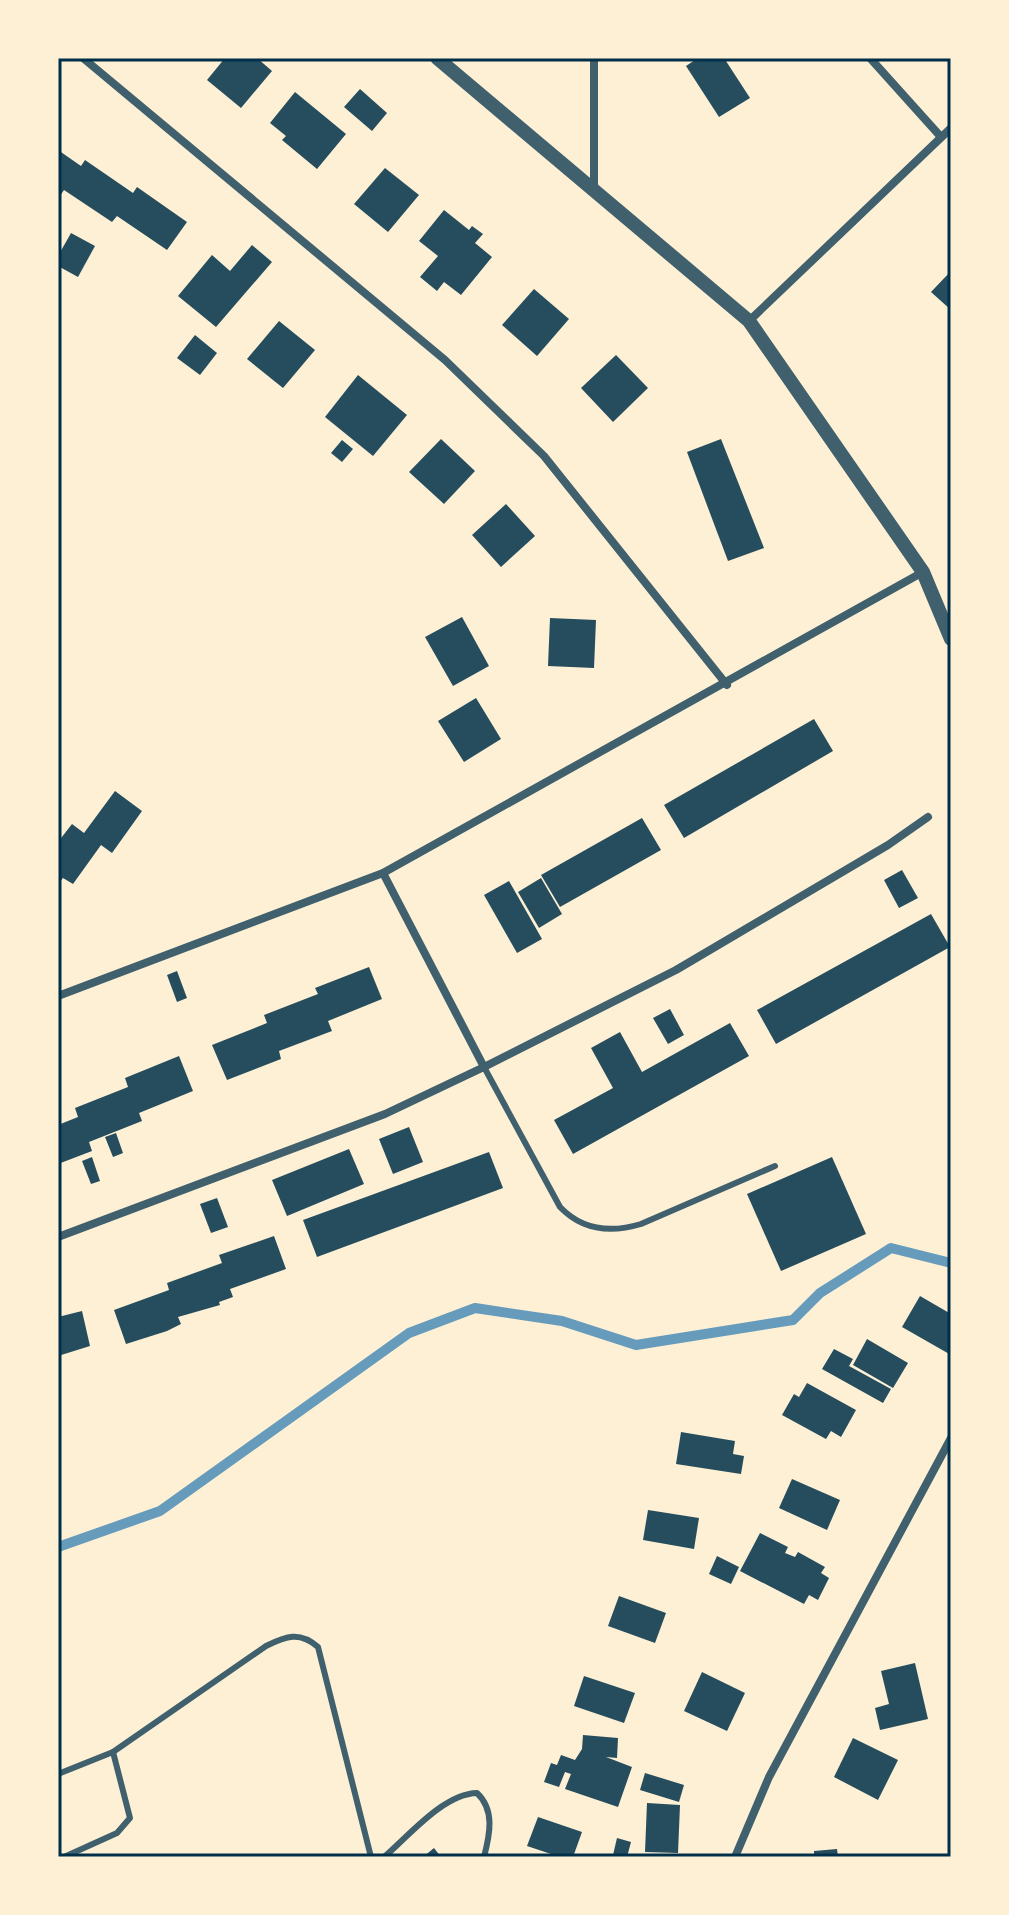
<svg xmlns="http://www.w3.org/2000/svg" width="1009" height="1915" viewBox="0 0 1009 1915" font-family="Lato,sans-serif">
<rect width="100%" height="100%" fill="#fdf0d5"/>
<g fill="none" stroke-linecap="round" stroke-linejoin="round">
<polyline stroke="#669bbc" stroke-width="10" points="58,1547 160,1511 409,1333 475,1308 562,1321 636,1345 793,1320 820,1293 891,1248 951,1263"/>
</g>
<g fill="#264d5e">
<polygon points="225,58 257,58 272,71 241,108 207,80"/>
<polygon points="698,58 724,58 750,98 719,117 686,66"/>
<polygon points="360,89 387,113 372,131 344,107"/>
<polygon points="295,92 346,134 317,169 282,140 286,136 270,123"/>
<polygon points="58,150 81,166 85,160 133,193 137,187 187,222 167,250 117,216 112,222 64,190 58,199"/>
<polygon points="385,168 419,195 388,232 354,204"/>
<polygon points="444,210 469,230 472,226 483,234 475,243 492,257 461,295 444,282 437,291 420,277 438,256 419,241"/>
<polygon points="71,233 95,246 78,277 58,266 58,256"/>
<polygon points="252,245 272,262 216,327 178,296 212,255 230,271"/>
<polygon points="951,271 951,310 931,292"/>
<polygon points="534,289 569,319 537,356 502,325"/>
<polygon points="279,321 315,350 283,388 247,359"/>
<polygon points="195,335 217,353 200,375 177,358"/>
<polygon points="616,355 648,388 613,422 581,388"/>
<polygon points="358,375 407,415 373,456 325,417"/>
<polygon points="441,439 475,471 444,504 409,472"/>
<polygon points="721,439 764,548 728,561 687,452"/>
<polygon points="342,440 353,449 342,462 331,453"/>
<polygon points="506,504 535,536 501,567 472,535"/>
<polygon points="462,617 489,666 453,686 425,637"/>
<polygon points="550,618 596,620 594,668 548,666"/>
<polygon points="476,698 501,739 464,762 438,721"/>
<polygon points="814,719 833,751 684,838 664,805"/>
<polygon points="115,791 142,811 112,853 101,845 73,884 63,878 58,884 58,842 72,824 84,833"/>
<polygon points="642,818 661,850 560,907 541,875"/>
<polygon points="902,870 918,898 899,908 884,880"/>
<polygon points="541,878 562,914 539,928 518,892"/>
<polygon points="509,881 542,939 517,953 484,895"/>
<polygon points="931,914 950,947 776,1044 757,1010"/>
<polygon points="369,967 382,999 328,1021 332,1031 279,1051 281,1059 227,1080 212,1045 267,1023 264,1015 318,994 315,988"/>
<polygon points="177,971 187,998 177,1002 167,975"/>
<polygon points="670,1009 684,1035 668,1044 653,1018"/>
<polygon points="730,1023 749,1056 573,1154 554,1120 613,1088 591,1048 620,1032 642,1072"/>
<polygon points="179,1056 193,1091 139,1113 142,1121 89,1142 92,1151 58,1164 58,1125 78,1117 75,1108 128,1087 125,1078"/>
<polygon points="409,1127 423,1162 393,1174 379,1139"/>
<polygon points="116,1133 123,1153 113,1157 105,1137"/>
<polygon points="349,1149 364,1184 287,1216 272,1180"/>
<polygon points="489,1152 503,1188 317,1257 303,1220"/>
<polygon points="92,1157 100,1181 91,1184 82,1161"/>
<polygon points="832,1157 866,1234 781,1271 747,1194"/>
<polygon points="217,1198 228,1227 211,1233 200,1204"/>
<polygon points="274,1236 286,1269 230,1289 233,1297 219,1302 220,1305 178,1317 181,1324 167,1331 126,1344 114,1310 169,1290 167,1283 222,1263 219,1255"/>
<polygon points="920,1296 951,1314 951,1355 902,1327"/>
<polygon points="82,1311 90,1346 58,1356 58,1317"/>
<polygon points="867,1339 908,1363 893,1388 853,1365"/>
<polygon points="834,1349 853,1359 849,1366 891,1389 883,1403 822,1369"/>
<polygon points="807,1383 856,1410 841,1437 831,1431 826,1439 782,1415 794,1394 799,1397"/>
<polygon points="681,1432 735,1441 733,1454 744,1456 741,1474 676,1464"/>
<polygon points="792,1479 840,1500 827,1530 779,1508"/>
<polygon points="648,1510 699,1518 694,1549 643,1540"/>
<polygon points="760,1533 788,1547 785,1553 795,1557 798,1552 825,1567 821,1573 829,1578 818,1600 809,1595 804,1604 740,1571"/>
<polygon points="717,1556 739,1567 731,1584 709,1574"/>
<polygon points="619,1596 666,1613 655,1643 608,1626"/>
<polygon points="915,1663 928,1719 880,1730 875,1708 889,1704 881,1671"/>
<polygon points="702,1672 745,1693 727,1731 684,1711"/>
<polygon points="584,1676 635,1693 624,1723 574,1706"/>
<polygon points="583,1735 618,1738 617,1758 606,1757 632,1767 618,1807 565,1789 571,1774 565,1772 559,1787 544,1782 551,1763 557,1765 561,1755 575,1760 582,1749"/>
<polygon points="853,1738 898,1760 878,1800 834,1777"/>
<polygon points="645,1773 684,1785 679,1802 640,1790"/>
<polygon points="647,1803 680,1805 678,1853 645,1852"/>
<polygon points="538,1817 582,1832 573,1857 560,1857 527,1846"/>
<polygon points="617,1838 631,1842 627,1857 613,1855"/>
<polygon points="434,1848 441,1857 423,1857"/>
<polygon points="837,1849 838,1857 814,1857 814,1851"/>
</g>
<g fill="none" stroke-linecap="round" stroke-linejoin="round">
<g stroke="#3f606c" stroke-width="6">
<path d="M484,1067l76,140c22,23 51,26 81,17l134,-58"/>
<path d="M58,1774l55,-22 153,-106c20,-10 34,-15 52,1l53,210"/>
<polyline points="64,1857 117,1833 130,1818 113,1752"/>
<path d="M384,1857c25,-21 59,-63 93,-64 18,17 13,41 7,64"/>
</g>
<g stroke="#3f606c" stroke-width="8">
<polyline points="83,58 445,360 544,456 727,685"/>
<polyline points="870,58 941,137"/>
<polyline points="594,189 594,58"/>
<polyline points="749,321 951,128"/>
<polyline points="383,873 484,1067"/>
<polyline points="58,996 383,873 923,572"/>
<polyline points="58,1237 385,1114 484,1067 676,970 888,845 928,817"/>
<polyline points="735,1857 769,1777 951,1438"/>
</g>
<polyline stroke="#3f606c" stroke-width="14" points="437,58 749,321 923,572 951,639"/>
</g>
<rect width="1009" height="1915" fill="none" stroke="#fdf0d5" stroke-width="120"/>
<rect x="60" y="60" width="889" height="1795" fill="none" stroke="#003049" stroke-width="3"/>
</svg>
